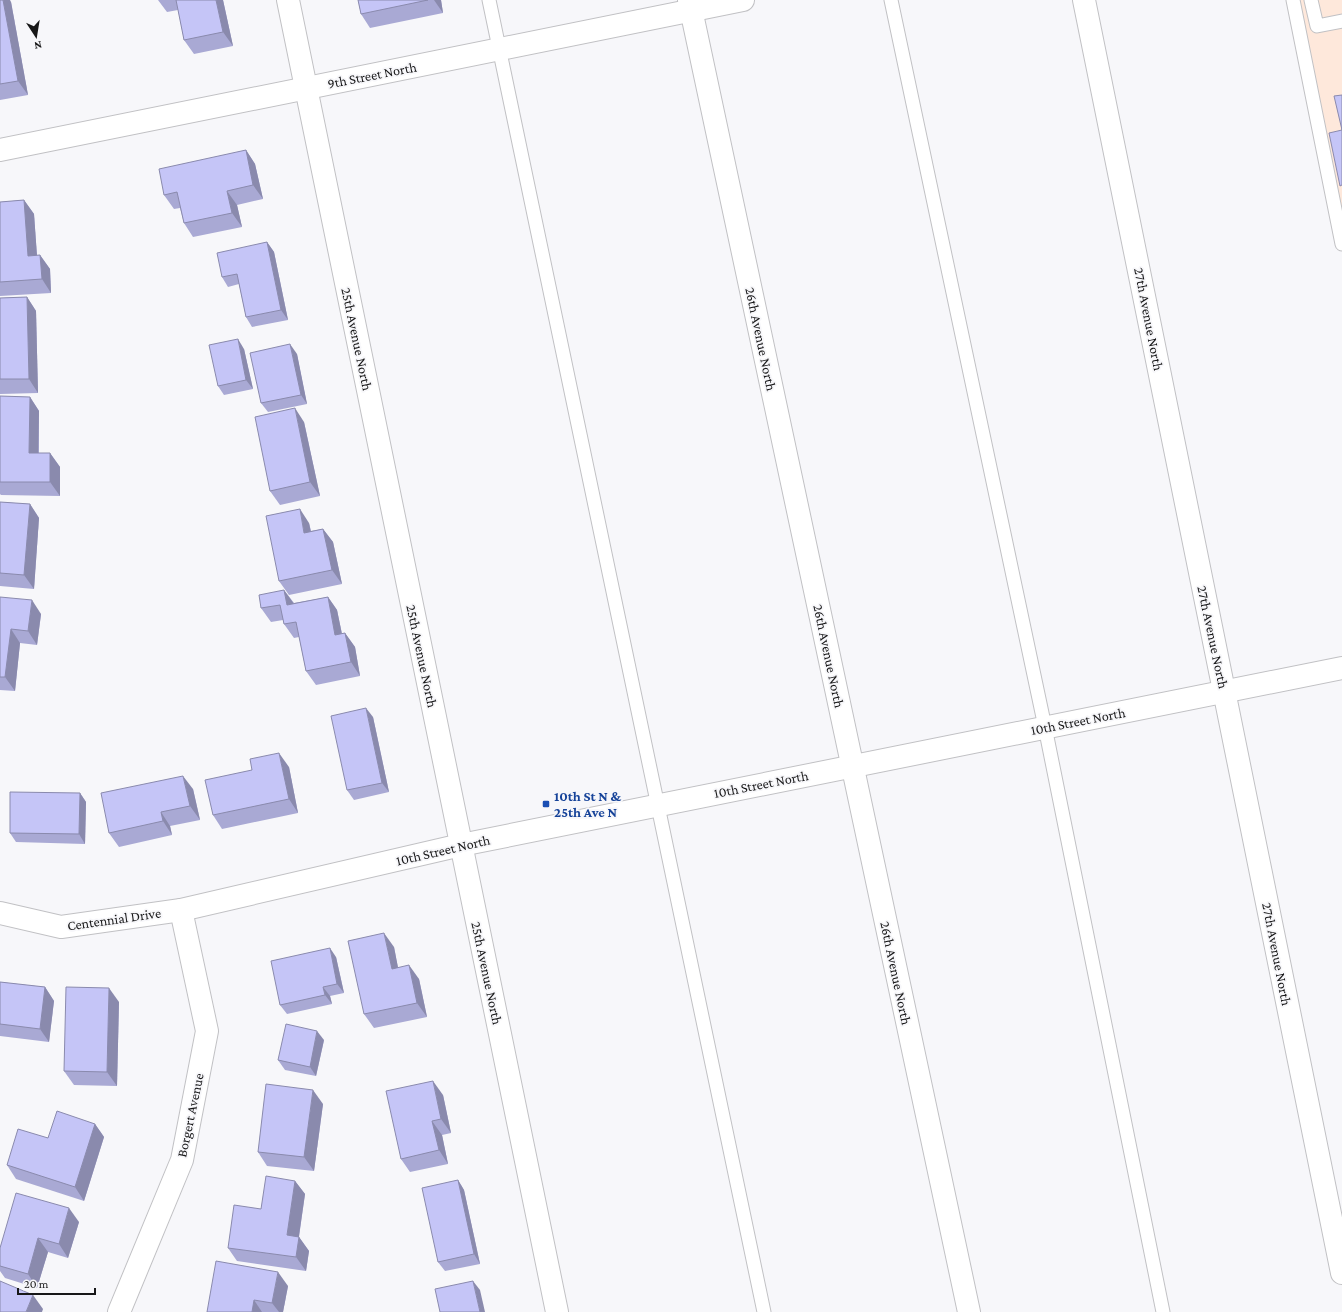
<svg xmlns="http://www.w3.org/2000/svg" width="1342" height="1312" viewBox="0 0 1342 1312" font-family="'Crimson Pro',serif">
<rect width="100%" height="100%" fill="#f7f7fa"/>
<polygon fill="#fee8db" points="1294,0 1342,0 1342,235"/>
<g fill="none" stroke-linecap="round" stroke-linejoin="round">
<g stroke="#c1c1c4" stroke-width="15">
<g id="service">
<polyline points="489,0 764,1312"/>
<polyline points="891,0 1045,727 1163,1312"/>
<polyline points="1293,0 1342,244"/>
<polyline points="1311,0 1317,26 1342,21"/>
</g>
</g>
<g stroke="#c1c1c4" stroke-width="24">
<g id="minor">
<polyline points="689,0 969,1312"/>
<polyline points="1084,0 1342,1273"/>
<polyline points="0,150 743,0"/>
<polyline points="0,913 61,927 181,910 461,845 1342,668"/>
<polyline points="119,1312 182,1160 207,1031 181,910"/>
</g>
</g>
<g stroke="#c1c1c4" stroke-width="24">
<polyline id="tertiary" points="288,0 557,1312"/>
</g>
<use href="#service" stroke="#fff" stroke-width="13"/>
<use href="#minor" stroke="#fff" stroke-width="22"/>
<use href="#tertiary" stroke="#fff" stroke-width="22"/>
</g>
<g fill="#a9a9d4">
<polygon points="0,0 11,2 28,95 0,100"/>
<polygon points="158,0 223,0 233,46 194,54 184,40 178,10 167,12"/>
<polygon points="358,0 441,0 443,13 370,28 361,14"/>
<polygon points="246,150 255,164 263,199 237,205 242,227 193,237 184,223 180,208 174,209 164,195"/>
<polygon points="24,200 34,214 37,256 40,255 50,269 51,293 0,296 0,202"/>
<polygon points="267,242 274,252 288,320 252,327 246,317 239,284 228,287 222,277"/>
<polygon points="27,297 36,311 38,393 0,394 0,298"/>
<polygon points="244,349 253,389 224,395 218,386"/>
<polygon points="297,354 307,404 268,412 261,403"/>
<polygon points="0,396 30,397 39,411 39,453 50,453 60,467 60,496 1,495 0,494"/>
<polygon points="304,422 320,496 280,505 270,491"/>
<polygon points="0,502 30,504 39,518 34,589 0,586"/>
<polygon points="309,523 311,531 323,529 333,542 342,584 289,595 279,581"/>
<polygon points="284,590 294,603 328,597 337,610 342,634 345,633 355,647 360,676 316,685 306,671 299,637 294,638 284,624 283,620 271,622 261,608"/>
<polygon points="0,597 41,614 37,645 20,643 15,691 0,690"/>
<polygon points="373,717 389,792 354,800 347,790"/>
<polygon points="289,767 298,813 222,829 213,815"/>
<polygon points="193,789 200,820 170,826 172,835 119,847 109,833"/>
<polygon points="80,793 86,802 85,844 16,842 10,833"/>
<polygon points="394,947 398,968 419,979 427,1017 374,1028 364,1014"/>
<polygon points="336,957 344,993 330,996 332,1004 287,1014 280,1005"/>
<polygon points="0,982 45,987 54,1001 49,1042 0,1036"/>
<polygon points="119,1002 117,1086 74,1085 64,1071"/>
<polygon points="324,1040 316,1076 285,1070 278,1060"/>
<polygon points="443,1095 451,1133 442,1135 448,1164 410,1172 401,1159"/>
<polygon points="323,1104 314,1171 267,1166 258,1152"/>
<polygon points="95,1124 104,1137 84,1201 16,1179 7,1165 48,1138"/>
<polygon points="458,1180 464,1190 480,1264 445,1271 438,1262"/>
<polygon points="295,1181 305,1194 299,1237 309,1251 306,1271 237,1261 228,1248 261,1209"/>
<polygon points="79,1222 68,1258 48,1252 37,1288 5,1278 0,1271 0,1248"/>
<polygon points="288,1286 283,1312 207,1312"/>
</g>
<g fill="#8a8aad">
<polygon points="3,0 10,0 11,2 28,95 18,81"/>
<polygon points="216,0 223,0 233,46 223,32"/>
<polygon points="434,0 441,0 443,13"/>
<polygon points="246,150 255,164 263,199 253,185"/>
<polygon points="227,191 237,205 242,227 232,213"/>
<polygon points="24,200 34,214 38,270 28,256"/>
<polygon points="267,242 274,252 288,320 281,310"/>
<polygon points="40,255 50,269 51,293 42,279"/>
<polygon points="27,297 36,311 38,393 29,379"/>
<polygon points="238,339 244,349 253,389 246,380"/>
<polygon points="290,344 297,354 307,404 301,395"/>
<polygon points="30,397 39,411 38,466 29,453"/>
<polygon points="295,408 304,422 320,496 310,482"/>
<polygon points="50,453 60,467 60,496 50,482"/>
<polygon points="30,504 39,518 34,589 24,575"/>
<polygon points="300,509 309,523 314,547 304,533"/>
<polygon points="323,529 333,542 342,584 332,570"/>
<polygon points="284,590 294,604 287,605"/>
<polygon points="328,597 337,610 345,649 335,635"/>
<polygon points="32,600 41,614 37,645 28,631"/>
<polygon points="11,629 20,643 15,691 5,677"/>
<polygon points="345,633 355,647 360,676 351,662"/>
<polygon points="366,708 373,717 389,792 382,783"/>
<polygon points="279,753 289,767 298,813 289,799"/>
<polygon points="183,776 193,789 200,820 190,806"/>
<polygon points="80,793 86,802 85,844 79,834"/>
<polygon points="161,812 170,826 172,835 163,821"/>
<polygon points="384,933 394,947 401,983 392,969"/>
<polygon points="330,948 336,957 344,993 337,984"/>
<polygon points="409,965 419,979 427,1017 417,1003"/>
<polygon points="45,987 54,1001 49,1042 40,1029"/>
<polygon points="323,987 330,996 332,1004 325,995"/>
<polygon points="109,988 119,1002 117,1086 107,1072"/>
<polygon points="317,1031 324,1040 316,1076 310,1067"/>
<polygon points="433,1081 443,1095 451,1133 441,1119"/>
<polygon points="313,1090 323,1104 314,1171 304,1157"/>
<polygon points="432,1121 442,1135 448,1164 439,1150"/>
<polygon points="95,1124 104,1137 84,1201 75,1187"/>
<polygon points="458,1180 464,1190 480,1264 474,1254"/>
<polygon points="295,1181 305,1194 297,1249 287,1235"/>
<polygon points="69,1208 79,1222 68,1258 59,1244"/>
<polygon points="299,1237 309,1251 306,1271 296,1257"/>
<polygon points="38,1238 48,1252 37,1288 28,1274"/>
<polygon points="278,1272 288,1286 283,1312 279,1312 272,1303"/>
<polygon points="473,1281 480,1290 485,1312 480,1312"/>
<polygon points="33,1295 43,1309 42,1312 26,1312"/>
<polygon points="254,1300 262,1312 252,1312"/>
</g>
<g fill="#c5c5f7" stroke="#8a8aad">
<polygon points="0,0 3,0 18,81 0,84"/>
<polygon points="176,0 216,0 223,32 184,40"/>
<polygon points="358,0 428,0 361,14"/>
<polygon points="1342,95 1342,185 1340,186 1329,133 1342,130 1334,96"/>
<polygon points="246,150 253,185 227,191 232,213 184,223 177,192 164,195 159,169"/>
<polygon points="24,200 28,256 40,255 42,279 0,282 0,202"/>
<polygon points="267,242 281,310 246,317 237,274 222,277 217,253"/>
<polygon points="27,297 29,379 0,379 0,298"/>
<polygon points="238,339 246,380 218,386 209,345"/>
<polygon points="290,344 301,395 261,403 250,353"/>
<polygon points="0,396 30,397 29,453 50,453 50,482 0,482"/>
<polygon points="295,408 310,482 270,491 255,417"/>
<polygon points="0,502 30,504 24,575 0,573"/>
<polygon points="300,509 304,533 323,529 332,570 279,581 266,516"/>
<polygon points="284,590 287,605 328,597 335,635 345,633 351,662 306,671 296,622 284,624 280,605 261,608 259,595"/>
<polygon points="0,597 32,600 28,631 11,629 5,677 0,677"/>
<polygon points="366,708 382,783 347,790 331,716"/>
<polygon points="279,753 289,799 213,815 205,780 252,770 250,759"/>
<polygon points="183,776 190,806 161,812 163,821 109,833 101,793"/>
<polygon points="10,792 80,793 79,834 10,833"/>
<polygon points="384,933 392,969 409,965 417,1003 364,1014 348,941"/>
<polygon points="330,948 337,984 323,987 325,995 280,1005 271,961"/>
<polygon points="0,982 45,987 40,1029 0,1024"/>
<polygon points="66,987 109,988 107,1072 64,1071"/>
<polygon points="286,1024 317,1031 310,1067 278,1060"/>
<polygon points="433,1081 441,1119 432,1121 439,1150 401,1159 386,1091"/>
<polygon points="266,1084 313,1090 304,1157 258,1152"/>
<polygon points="57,1111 95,1124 75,1187 7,1165 18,1129 48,1138"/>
<polygon points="266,1176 295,1181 287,1235 299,1237 296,1257 228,1248 234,1205 261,1209"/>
<polygon points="458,1180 474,1254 438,1262 422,1188"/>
<polygon points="16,1193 69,1208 59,1244 38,1238 28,1274 0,1266 0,1248"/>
<polygon points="216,1261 278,1272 272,1303 254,1300 252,1312 207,1312"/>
<polygon points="0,1281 33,1295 26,1312 0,1312"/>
<polygon points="473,1281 480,1312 440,1312 435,1289"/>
</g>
<rect fill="#1a4fb4" stroke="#f7f7fa" stroke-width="1.5" x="542" y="800" width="8" height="8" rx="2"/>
<g text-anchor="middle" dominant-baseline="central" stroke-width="3.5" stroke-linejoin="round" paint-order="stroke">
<g font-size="14" fill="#171718" stroke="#f7f7fa">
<text transform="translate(372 75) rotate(-11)">9th Street North</text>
<text transform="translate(1149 319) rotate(79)">27th Avenue North</text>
<text transform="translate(357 339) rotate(78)">25th Avenue North</text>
<text transform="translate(761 339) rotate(78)">26th Avenue North</text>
<text transform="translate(1213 637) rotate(78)">27th Avenue North</text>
<text transform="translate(422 656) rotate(78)">25th Avenue North</text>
<text transform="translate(829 656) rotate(78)">26th Avenue North</text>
<text transform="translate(1078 721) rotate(-11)">10th Street North</text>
<text transform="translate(761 784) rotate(-11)">10th Street North</text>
<text transform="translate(443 850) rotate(-13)">10th Street North</text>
<text transform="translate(114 919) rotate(-8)">Centennial Drive</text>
<text transform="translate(1277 954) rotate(79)">27th Avenue North</text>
<text transform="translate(487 973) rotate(78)">25th Avenue North</text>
<text transform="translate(896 973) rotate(78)">26th Avenue North</text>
<text transform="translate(190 1115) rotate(-78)">Borgert Avenue</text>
</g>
<g font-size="14" font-weight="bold" fill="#164399" stroke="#f7f7fa" text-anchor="start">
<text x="554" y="796">10th St N &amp;<tspan x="554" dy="16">25th Ave N</tspan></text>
</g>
</g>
<g transform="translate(36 36) rotate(168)" stroke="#f7f7fa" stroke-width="3" paint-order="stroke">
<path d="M0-3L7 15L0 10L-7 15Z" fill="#171718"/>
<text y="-6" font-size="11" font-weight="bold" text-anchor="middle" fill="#171718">N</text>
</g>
<path d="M18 1288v6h77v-6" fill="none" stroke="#171718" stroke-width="2"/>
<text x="24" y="1288" font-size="12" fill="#171718" stroke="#f7f7fa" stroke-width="3" paint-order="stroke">20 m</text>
</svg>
